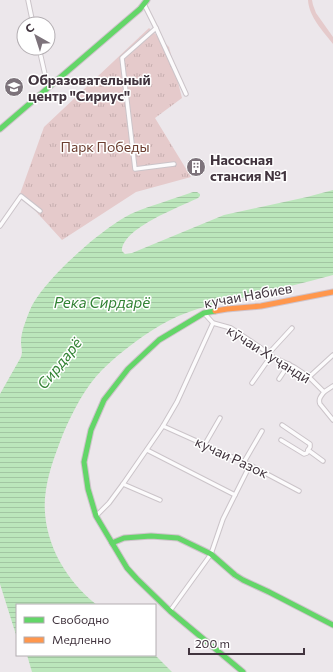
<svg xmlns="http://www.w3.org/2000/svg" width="333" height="672" viewBox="0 0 333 672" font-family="Commissioner,sans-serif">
<defs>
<pattern id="park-tufts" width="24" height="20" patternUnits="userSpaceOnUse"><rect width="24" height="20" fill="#e5cacb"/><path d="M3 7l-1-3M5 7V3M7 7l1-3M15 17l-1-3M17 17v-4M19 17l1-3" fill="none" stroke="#c6aeaf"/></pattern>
<pattern id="water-rules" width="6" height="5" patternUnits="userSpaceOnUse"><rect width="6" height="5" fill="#bbe6bb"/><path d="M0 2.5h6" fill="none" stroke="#a2c6a2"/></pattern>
</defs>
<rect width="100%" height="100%" fill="#ece7eb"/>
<path fill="#e5cacb" d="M308,0h4l1,5 3,8 17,24v7c-10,-13 -24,-27 -25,-44z"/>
<polygon fill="url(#park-tufts)" points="149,28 169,47 182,98 155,118 191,177 136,192 62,240 20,194 44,127"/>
<g fill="url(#water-rules)">
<path d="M333,190v85c-29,8 -59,15 -88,22 -26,6 -51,11 -75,23 -23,12 -50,32 -68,50 -17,17 -29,41 -39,64 -8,21 -16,41 -18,64 -3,42 20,82 52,107h-80v33l-17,-54v-190l21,-37c2,-6 0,-9 0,-15 0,-10 5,-22 9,-32 12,-29 74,-84 103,-97 19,-8 41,-14 60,-21h4l3,2v2l-2,2c-18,9 -76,30 -76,53l3,3 7,-1 92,-38 83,-18z"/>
<polygon points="27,655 155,655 172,672 32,672"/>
</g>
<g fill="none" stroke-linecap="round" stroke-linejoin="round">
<g stroke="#cbc4c9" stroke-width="5.5">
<g id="street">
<polyline points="28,0 33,24"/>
<polyline points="144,4 156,28 122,58 135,169 174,164"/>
<polyline points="156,28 186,94"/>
<polyline points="39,48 46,79 51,85"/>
<polyline points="0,226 21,196 40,211"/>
<path d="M204,313l9,10 18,5 30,20 10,8 23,11 15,10 15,15c-3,4 -6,7 -4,12l13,16"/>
<polyline points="269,353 292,328"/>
<polyline points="309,377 333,355"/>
<polyline points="279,379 289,364"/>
<polyline points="252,383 271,356"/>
<polyline points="324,392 333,386"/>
<polyline points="282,425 310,444 310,447 308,450"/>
<polyline points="163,426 250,465 299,491"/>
<polyline points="281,440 304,454 307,453 308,450 323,461"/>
<polyline points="205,444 220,418"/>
<polyline points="147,450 235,495"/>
<polyline points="244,462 262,431"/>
<polyline points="123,484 160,500"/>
<polyline points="96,516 109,503 123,484 163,426 177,402 213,323"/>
<polyline points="170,611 211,554 223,519 250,465"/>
</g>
</g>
<g stroke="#cfc3cb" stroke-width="7">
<g id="fast">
<polyline points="0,129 140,9 147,0"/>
<polyline points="215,311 204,313 159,340 128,369 104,400 91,430 84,462 88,489 96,516 127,568 137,579 170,611 243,672"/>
<polyline points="112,543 124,538 151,536 178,538 211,554 235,575 243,580 269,592 333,625"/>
</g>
</g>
<g stroke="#cfc3cb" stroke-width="7">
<polyline id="slow" points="215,311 227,309 261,306 333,292"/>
</g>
<use href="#street" stroke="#fcfbfc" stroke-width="3.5"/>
<use href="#fast" stroke="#63d668" stroke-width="5"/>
<use href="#slow" stroke="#ff974d" stroke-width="5"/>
</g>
<defs>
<g id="school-disc" transform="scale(1)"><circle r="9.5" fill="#7d737b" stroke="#fff"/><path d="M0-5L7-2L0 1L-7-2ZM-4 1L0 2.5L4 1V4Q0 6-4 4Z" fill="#fff"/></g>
<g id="building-disc" transform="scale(1)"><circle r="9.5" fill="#7d737b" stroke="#fff"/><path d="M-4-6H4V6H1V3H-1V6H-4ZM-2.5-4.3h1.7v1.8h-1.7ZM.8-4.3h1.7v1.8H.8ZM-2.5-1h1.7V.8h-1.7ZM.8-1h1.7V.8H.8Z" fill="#fff"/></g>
</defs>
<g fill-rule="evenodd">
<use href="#school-disc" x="14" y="87"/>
<use href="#building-disc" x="196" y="167"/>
</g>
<g text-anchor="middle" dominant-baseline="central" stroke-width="3" stroke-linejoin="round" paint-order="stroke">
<g font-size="14" font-weight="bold" fill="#41343e" stroke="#fff" text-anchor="start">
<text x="28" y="79">Образовательный<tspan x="28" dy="16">центр "Сириус"</tspan></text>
<text x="210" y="159">Насосная<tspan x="210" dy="16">стансия №1</tspan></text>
</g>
<g font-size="14" fill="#6b3d2f" stroke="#fff">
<text x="105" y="146">Парк Победы</text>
</g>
<g font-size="14" fill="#41343e" stroke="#fff">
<text transform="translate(248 295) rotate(-10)">кучаи Набиев</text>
<text transform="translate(269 354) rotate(32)">кӯчаи Хуҷандӣ</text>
<text transform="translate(232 457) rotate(25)">кучаи Разок</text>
</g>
<g font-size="15" font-style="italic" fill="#338335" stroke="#fff">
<text x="102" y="302">Река Сирдарё</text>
<text transform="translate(59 363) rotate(-51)">Сирдарё</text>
</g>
</g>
<rect x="16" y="604" width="140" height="52" fill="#ffffff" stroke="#b3aeb2"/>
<rect x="24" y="617" width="20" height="6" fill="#63d668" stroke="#b3aeb2"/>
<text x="52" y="624" font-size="12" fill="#41343e">Свободно</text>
<rect x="24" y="637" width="20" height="6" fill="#ff974d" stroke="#b3aeb2"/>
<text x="52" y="644" font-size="12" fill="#41343e">Медленно</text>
<g transform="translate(36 36) rotate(321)"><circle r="19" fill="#ffffff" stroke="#b3aeb2"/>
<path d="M0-3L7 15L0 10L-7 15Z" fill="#7d737b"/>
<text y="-6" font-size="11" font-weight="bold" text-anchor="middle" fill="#41343e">С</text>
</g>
<path d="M189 648v6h115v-6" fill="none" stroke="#41343e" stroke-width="2"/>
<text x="195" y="648" font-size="12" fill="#41343e" stroke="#ffffff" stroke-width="3" paint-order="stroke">200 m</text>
</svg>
